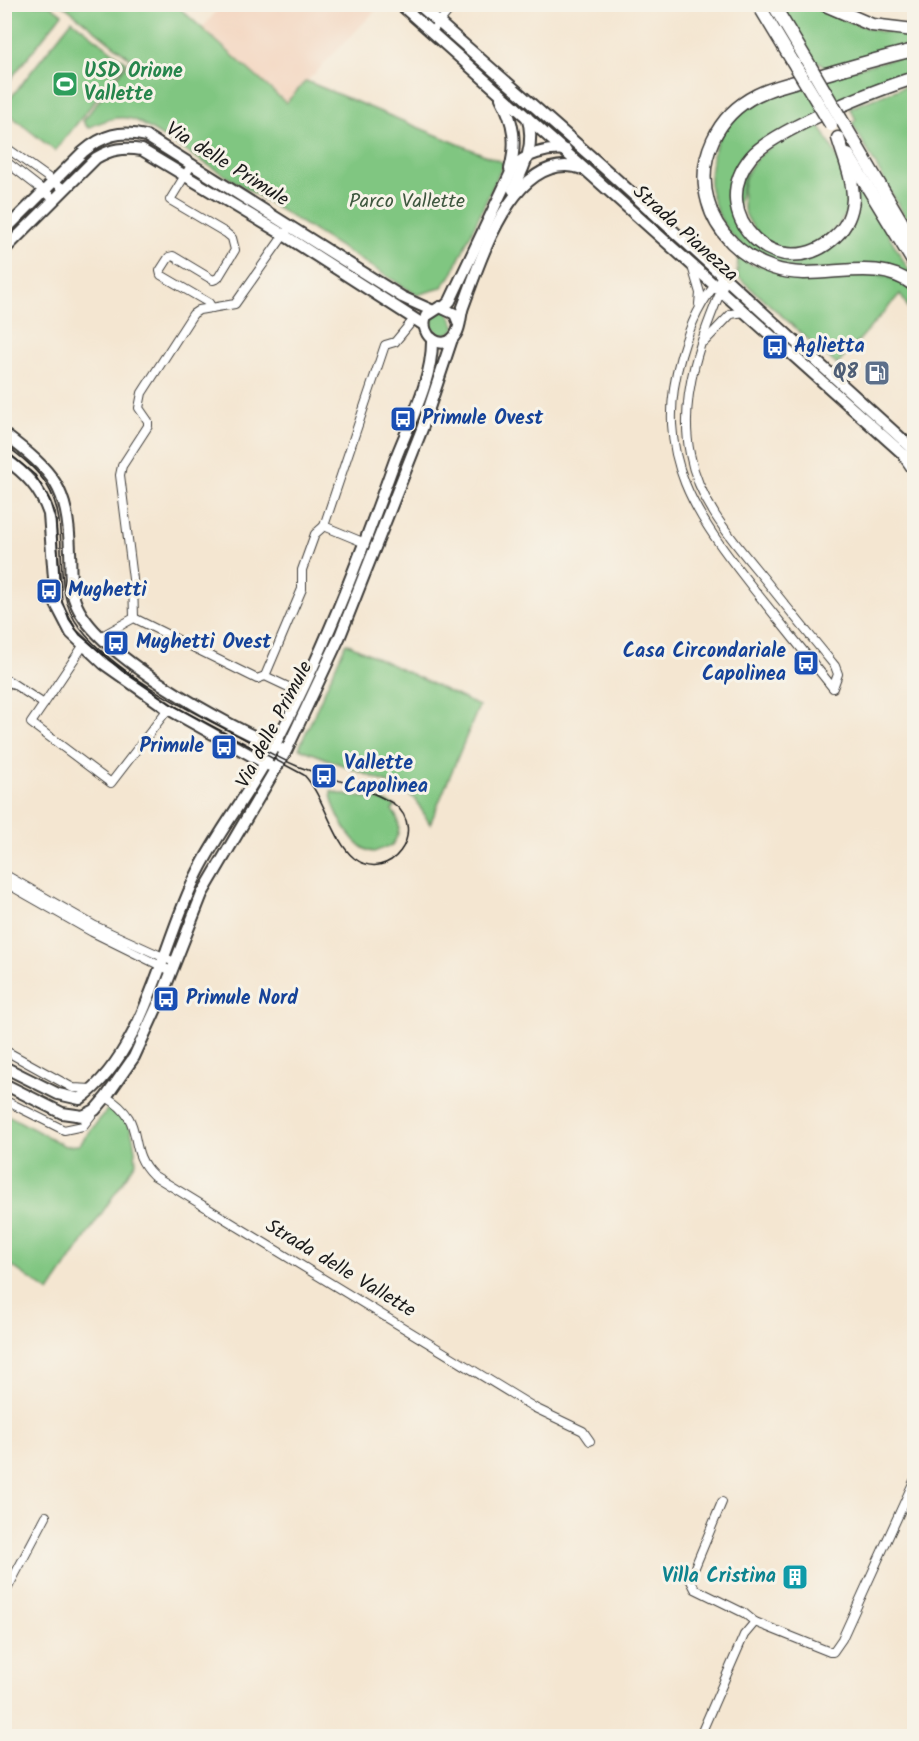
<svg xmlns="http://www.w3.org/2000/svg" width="919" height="1741" viewBox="0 0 919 1741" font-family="Kalam,sans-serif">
<rect width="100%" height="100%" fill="#f7f3e8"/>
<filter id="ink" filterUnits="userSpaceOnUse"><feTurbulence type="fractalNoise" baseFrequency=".0167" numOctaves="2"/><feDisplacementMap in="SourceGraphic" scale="12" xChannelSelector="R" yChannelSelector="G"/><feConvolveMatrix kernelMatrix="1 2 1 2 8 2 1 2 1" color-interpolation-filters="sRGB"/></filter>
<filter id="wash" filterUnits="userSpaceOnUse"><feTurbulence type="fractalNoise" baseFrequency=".008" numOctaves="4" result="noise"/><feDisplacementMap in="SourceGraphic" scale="24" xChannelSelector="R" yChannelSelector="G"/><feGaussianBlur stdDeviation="1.35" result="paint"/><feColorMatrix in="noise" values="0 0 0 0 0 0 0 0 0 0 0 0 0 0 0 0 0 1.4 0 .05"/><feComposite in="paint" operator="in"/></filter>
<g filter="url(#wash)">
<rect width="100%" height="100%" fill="#f4e6d1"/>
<polygon fill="#f3d4be" points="222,5 381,5 286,103 202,28"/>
<g fill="#80c681" stroke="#4e714e" stroke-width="1.5">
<polygon points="5,4 50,5 62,14 5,86"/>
<path d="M63,5h113l110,98 20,-22 198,82 -52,111 -11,14 -24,7 -278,-173c-18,-9 -34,-2 -51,6l-5,-7 48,-62z"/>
<polygon points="780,5 814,5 847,21 878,31 914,35 914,43 826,69 820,62 815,64"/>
<polygon points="72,20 126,62 55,151 5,111 5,105"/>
<path d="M914,53v21l-165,80 -13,63 47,41 59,-23 12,-60 60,104c-61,-5 -169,3 -196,-66 -5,-12 -9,-22 -8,-35 1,-21 7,-47 24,-62 35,-31 133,-49 180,-63z"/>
<polygon points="914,83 914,233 852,123 856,120 850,108"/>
<path d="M818,123c20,34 51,82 9,113 -12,9 -26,17 -42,15 -14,-2 -25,-14 -32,-24 -10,-14 -11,-22 -10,-38 4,-39 45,-52 75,-66z"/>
<polygon points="738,256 752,265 874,274 898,280 914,291 914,317 900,294 837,365 737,276"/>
<polygon points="447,309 456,327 450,333 441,335 432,327 433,315"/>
<polygon points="346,643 479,706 430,824 415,799 398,787 299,748"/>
<path d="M331,791c21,9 43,3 64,15l-3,4c9,11 9,23 0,35l-18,7c-21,-2 -43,-43 -43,-61z"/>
<path d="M110,1106c21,4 25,38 26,56l-87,130 -44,-31 -1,-148 61,33 14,-1z"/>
</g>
</g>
<g filter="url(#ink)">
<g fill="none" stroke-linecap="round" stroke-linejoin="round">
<g stroke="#3c3a37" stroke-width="10">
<g id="street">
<polyline points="431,32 454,4"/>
<polyline points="4,146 64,189"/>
<polyline points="4,160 54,199"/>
<polyline points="192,164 170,200 226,233 232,238 235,250 218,278 213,280 173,256 169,257 160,271 161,275 209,303 212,308"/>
<polyline points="692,266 700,293 699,304"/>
<path d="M723,276c-22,23 -33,49 -42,80 -29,101 15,160 75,236 26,32 51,64 77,96l5,-14 -3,-8c-23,-28 -46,-56 -69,-85 -31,-38 -67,-77 -76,-127 -12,-59 13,-122 36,-175"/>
<polyline points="705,341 731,314 745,312"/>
<polyline points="324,526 365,543"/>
<polyline points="134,618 133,579 120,475 122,466 148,426 148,421 139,408 142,393 193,314 199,310 235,304 286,232"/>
<polyline points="100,637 134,618 257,679 265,676 302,589 302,570 315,534 324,526 385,345 395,342 414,319"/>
<polyline points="265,676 301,693"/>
<polyline points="4,689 9,681 44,704 83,646"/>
<polyline points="44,704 31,723 111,783 168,709"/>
<polyline points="4,874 95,926 174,962"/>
<polyline points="4,882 92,932 171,971"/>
<polyline points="4,1050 73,1088 92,1089"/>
<path d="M106,1097c43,25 18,50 47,78l382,233 48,23 7,10"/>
<polyline points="4,1100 64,1130 83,1126 93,1113"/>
<polyline points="722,1502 690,1579 695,1589 744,1613 755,1622 830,1652 833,1652 842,1639 914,1481"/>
<polyline points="4,1595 46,1516"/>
<polyline points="700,1736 744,1635 755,1622"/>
</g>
</g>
<g stroke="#3c3a37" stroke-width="14">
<g id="secondary">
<polyline points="400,4 910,460"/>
<polyline points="418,4 604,168 914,450"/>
<path d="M501,98c13,24 16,45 9,71"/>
<path d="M513,190c12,-24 23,-47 14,-73"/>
<path d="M4,231l79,-79c20,-17 37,-22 63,-16l256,161 29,13"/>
<path d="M4,250l92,-92c15,-9 28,-11 46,-8l142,85 140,90"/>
<path d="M444,307l6,-6 63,-133c11,-14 35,-20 53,-18"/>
<path d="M459,324l-4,-10 -15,-7 -14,9c-8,20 18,38 30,18 5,-8 4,-19 7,-27 18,-48 52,-161 120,-138"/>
<path d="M4,434c50,38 64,53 66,117 1,16 -1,35 5,50 18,53 154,126 205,147"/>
<path d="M4,458c22,16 36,30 45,56l7,90 15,29 33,31 64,45 102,57"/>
<path d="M4,1067l54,27 22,5c66,-47 82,-157 118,-227 21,-42 51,-78 73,-120 50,-93 88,-192 124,-292 14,-37 38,-80 37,-121"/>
<polyline points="4,1084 62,1113 83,1116 95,1110 106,1097 134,1057 161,998 202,894 286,751 340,636 422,429 452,339"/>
</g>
</g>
<g stroke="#3c3a37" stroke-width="15">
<g id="primary">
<polyline points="758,4 796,67"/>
<polyline points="773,4 806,59"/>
<polyline points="823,4 872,25 914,30"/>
<path d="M914,50c-31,7 -61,16 -92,25 -22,6 -45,10 -65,20 -40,20 -61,64 -49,107 8,31 35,56 65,66 46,16 100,-15 141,17"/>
<polyline points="841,119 914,243"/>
<path d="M838,138c6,20 15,40 15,61 -1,14 -7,28 -17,37 -56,54 -133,-21 -85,-79 23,-27 127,-68 163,-79"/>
<polyline points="848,155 914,263"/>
<polyline points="905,456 914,469"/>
</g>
</g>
<use href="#street" stroke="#fff" stroke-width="8"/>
<use href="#secondary" stroke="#fff" stroke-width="10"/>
<use href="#primary" stroke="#fff" stroke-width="12"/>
<path stroke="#1c1c1c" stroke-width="1.5" d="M4,444c16,12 32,24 43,41 27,44 0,101 33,143 35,46 110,83 161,109 18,10 37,21 56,29 32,12 68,21 97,38 35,27 -5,81 -40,54 -21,-17 -30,-62 -50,-83l-135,-72 -47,-32 -42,-36 -11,-16 -9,-24 -4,-73 -7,-23 -14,-24 -31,-26"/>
<g stroke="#3c3a37" stroke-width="15" stroke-linecap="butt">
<g id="primary-bridge">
<polyline points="806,59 841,119"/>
<polyline points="796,67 831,125"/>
</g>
</g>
<use href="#primary-bridge" stroke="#fff" stroke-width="12"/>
</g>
</g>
<defs>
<g id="stadium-square" transform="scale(1.35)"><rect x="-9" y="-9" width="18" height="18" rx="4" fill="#2e9e5b" stroke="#f7f3e8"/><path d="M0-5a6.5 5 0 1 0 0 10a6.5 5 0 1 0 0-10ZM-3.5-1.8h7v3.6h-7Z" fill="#fff"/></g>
<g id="bus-square" transform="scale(1.35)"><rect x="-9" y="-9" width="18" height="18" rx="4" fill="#1a4fb4" stroke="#f7f3e8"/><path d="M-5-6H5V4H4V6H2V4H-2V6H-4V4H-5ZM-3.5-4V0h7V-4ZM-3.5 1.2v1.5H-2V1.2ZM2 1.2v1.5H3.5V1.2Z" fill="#fff"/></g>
<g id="fuel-square" transform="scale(1.35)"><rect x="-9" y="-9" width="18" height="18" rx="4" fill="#5c6f8a" stroke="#f7f3e8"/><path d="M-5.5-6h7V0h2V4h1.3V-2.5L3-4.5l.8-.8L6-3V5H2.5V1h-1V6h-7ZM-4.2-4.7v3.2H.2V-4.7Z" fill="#fff"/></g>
<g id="building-square" transform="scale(1.35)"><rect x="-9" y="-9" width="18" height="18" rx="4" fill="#0f9aa8" stroke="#f7f3e8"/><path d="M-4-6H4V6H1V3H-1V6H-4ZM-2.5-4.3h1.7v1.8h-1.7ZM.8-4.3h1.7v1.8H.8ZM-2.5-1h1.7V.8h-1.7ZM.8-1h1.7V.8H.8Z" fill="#fff"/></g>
</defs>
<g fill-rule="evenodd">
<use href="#stadium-square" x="65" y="84"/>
<use href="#bus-square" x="775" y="347"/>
<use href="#fuel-square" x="877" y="373"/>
<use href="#bus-square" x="403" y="419"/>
<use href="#bus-square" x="49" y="591"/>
<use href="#bus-square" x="116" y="643"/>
<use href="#bus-square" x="806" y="663"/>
<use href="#bus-square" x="224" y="747"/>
<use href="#bus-square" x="324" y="776"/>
<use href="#bus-square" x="166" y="999"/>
<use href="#building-square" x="795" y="1577"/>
</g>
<g text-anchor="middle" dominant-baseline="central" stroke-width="6" stroke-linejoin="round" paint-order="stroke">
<g font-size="20" font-weight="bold" fill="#27864d" stroke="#f7f3e8" text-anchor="start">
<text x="84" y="72">USD Orione<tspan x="84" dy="23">Vallette</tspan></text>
</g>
<g font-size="20" fill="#1c1c1c" stroke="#f7f3e8">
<text transform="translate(227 165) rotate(32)">Via delle Primule</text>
<text transform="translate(685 234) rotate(42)">Strada Pianezza</text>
<text transform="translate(275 725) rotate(-62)">Via delle Primule</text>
<text transform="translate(340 1269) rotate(31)">Strada delle Vallette</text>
</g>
<g font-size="20" fill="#3f583f" stroke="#f7f3e8">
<text x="407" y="202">Parco Vallette</text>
</g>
<g font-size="20" font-weight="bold" fill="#164399" stroke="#f7f3e8" text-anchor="start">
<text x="794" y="347">Aglietta</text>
<text x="422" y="419">Primule Ovest</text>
<text x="68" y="591">Mughetti</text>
<text x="136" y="643">Mughetti Ovest</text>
<text x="786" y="652" text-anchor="end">Casa Circondariale<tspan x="786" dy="23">Capolinea</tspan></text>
<text x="204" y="747" text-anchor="end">Primule</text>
<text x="344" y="764">Vallette<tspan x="344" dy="23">Capolinea</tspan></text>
<text x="186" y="999">Primule Nord</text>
</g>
<g font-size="20" font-weight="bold" fill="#4e5e75" stroke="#f7f3e8" text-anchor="end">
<text x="858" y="373">Q8</text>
</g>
<g font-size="20" font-weight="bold" fill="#0d838f" stroke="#f7f3e8" text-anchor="end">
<text x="776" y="1577">Villa Cristina</text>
</g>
</g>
<rect width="919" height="1741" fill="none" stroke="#f7f3e8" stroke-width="24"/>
</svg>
